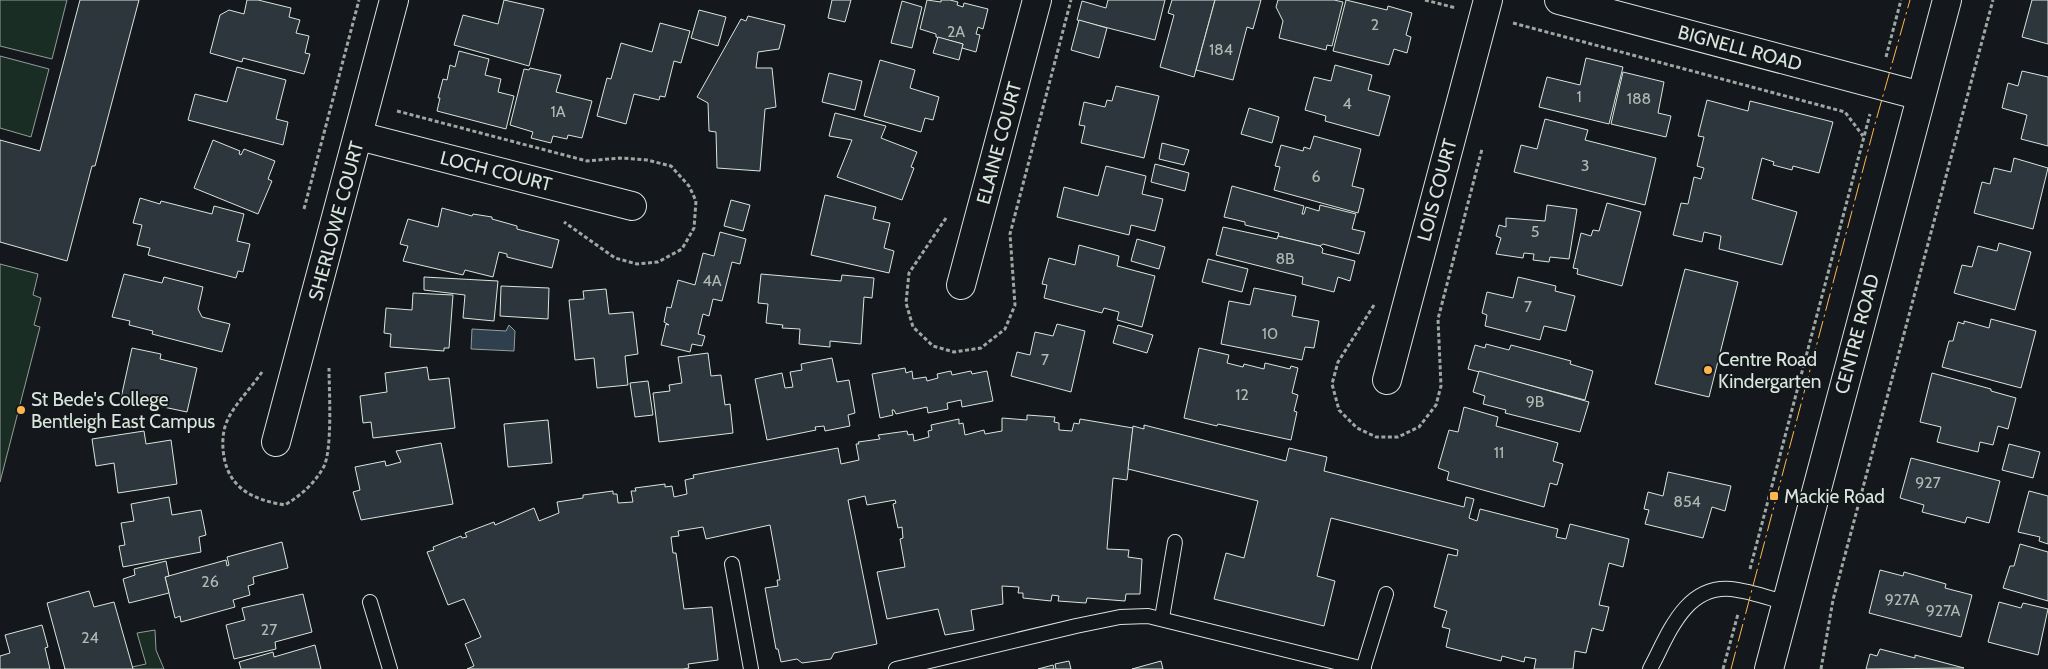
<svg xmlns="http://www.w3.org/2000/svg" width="2048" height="669" viewBox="0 0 2048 669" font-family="Cabin,sans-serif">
<rect width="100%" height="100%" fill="#14181c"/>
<g fill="#1a2d24" stroke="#939e99">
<polygon points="0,0 67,0 52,59 0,46"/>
<polygon points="0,56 49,69 31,137 0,128"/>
<polygon points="0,264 38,274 33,295 41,298 34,325 40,327 0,482"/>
<polygon points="155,630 156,650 164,669 133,669 132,667 146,664 137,633"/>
</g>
<polygon fill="#2f3f4d" stroke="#939e99" points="509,325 515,331 514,351 471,349 472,329 506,331"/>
<g fill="#2c363c" stroke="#d8e6dc">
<polygon points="80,0 139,0 95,166 92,166 67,261 0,242 0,140 40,151"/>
<polygon points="247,0 258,0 291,8 289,17 300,20 296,33 309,36 305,53 310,54 304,74 243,58 242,62 210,53 220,15 229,10 244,14"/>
<polygon points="504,0 544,9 529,66 454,45 463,15 498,24"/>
<polygon points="832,0 851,0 845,22 828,18"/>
<polygon points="927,0 941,2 941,0 950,0 958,2 957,5 963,7 964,3 988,9 983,29 978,27 976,34 980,35 976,52 962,48 963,44 936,37 936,34 920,29"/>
<polygon points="1108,0 1165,0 1155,40 1077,20 1082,1 1106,8"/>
<polygon points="1172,0 1215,0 1194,77 1160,67 1174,15 1168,13"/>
<polygon points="1215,0 1261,0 1253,29 1247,27 1233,80 1196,70"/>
<polygon points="1278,0 1334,0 1343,2 1332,46 1327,45 1326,50 1279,38 1283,21 1276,7"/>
<polygon points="1346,0 1387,10 1388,6 1412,13 1406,35 1411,37 1407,53 1394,49 1389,65 1333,51"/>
<polygon points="2032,0 2048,0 2048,44 2022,37"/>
<polygon points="902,1 922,7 912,48 891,43"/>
<polygon points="699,10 726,17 718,46 691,38"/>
<polygon points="748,16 785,25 779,49 758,52 756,68 772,68 776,107 765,109 760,171 717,168 716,132 709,131 708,103 697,97 741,19 746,21"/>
<polygon points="1079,20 1107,28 1099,58 1071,50"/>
<polygon points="660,23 690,31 681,63 674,61 665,97 660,96 659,100 634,94 626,124 597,116 607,78 611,79 621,43 652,52"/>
<polygon points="938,37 963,44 959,60 933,53"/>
<polygon points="459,51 489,59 485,75 501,79 498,92 514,96 506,129 437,111 440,98 438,98 443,79 447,80 450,65 455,67"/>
<polygon points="1586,58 1623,67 1609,124 1539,107 1547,77 1580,85"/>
<polygon points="880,60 915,70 910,88 939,97 933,120 925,118 921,132 864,116"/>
<polygon points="1335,65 1372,75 1368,90 1390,96 1379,136 1325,121 1326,116 1305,110 1314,77 1331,81"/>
<polygon points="237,67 286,80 276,119 288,122 283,145 188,120 195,94 227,102"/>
<polygon points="530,68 561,75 556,92 592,101 582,138 568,135 567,139 553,136 551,143 531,138 533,132 510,125 524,69 529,70"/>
<polygon points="2022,71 2048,77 2048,146 2021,139 2027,115 2002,108 2008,83 2018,86"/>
<polygon points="1623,72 1664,82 1658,113 1671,116 1666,137 1611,124"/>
<polygon points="829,73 862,81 855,110 822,102"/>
<polygon points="1116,86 1159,96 1144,158 1081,143 1085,126 1079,125 1084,102 1105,107 1107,100 1112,101"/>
<polygon points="1707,100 1748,111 1750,101 1833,122 1819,173 1793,166 1792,170 1773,165 1774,162 1762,158 1752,199 1797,212 1782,265 1719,249 1721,236 1704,232 1702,242 1673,235 1681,203 1688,204 1694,177 1701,179 1704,168 1697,166 1704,137 1698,136"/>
<polygon points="1249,108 1279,117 1272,143 1241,134"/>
<polygon points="835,113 886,126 881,138 917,152 911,167 914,168 902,200 837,177 852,140 829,136"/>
<polygon points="1545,119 1588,130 1585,140 1656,158 1645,205 1514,172 1521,145 1537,149"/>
<polygon points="1314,136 1361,149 1352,186 1364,189 1358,213 1274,190 1280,167 1275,166 1281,145 1303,151 1304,147 1310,149"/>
<polygon points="213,140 240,151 239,154 241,155 244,149 275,161 268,179 272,181 258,214 194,188"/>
<polygon points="1162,143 1189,150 1184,165 1159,159"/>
<polygon points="2014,158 2048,168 2033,229 1974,213 1982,182 1990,184 1994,168 2011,172"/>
<polygon points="1155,164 1189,173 1185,191 1151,182"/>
<polygon points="1106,166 1146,176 1142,194 1163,199 1155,231 1131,225 1129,235 1057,217 1064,187 1098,196"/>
<polygon points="1232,186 1304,206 1302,214 1304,214 1306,207 1319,211 1320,205 1356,214 1352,229 1365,232 1359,254 1323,244 1320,246 1278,236 1279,233 1245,225 1245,222 1224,217"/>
<polygon points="825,195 876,207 873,219 890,223 884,248 894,251 889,273 811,255"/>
<polygon points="140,198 160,204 161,201 212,214 214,206 244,214 237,241 250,244 243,272 238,271 236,278 148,255 150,248 137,245 142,225 133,223"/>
<polygon points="731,200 750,205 743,231 724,226"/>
<polygon points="1607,203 1641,212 1622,286 1577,274 1578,269 1573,268 1581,233 1591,236 1593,230 1599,231"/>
<polygon points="1547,205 1577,209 1569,259 1550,257 1549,262 1533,260 1534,254 1524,253 1523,258 1496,254 1501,238 1496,236 1499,225 1506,227 1506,218 1545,221"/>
<polygon points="442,208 472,216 473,214 492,217 492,219 517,226 517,229 559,240 552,268 507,257 507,254 499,252 493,277 465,270 463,275 403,261 408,246 400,244 408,219 438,227"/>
<polygon points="1223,227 1277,239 1278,236 1320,246 1323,249 1322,253 1355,261 1350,281 1338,277 1334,292 1302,284 1303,277 1216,255"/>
<polygon points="720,232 746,239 740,264 732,262 722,301 713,299 709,316 703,314 698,334 705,336 702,346 692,344 690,352 661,345 666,324 669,325 664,322 667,307 671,308 678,280 695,285 703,253 714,256"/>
<polygon points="1137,239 1165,247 1159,269 1131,261"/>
<polygon points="1999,243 2031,252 2015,310 1954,293 1962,265 1972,267 1978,246 1997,251"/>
<polygon points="1079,245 1119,256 1117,266 1155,276 1142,327 1117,320 1119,312 1104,308 1102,313 1044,298 1047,285 1042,284 1049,258 1075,265"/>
<polygon points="1208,259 1248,269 1242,292 1202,282"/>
<polygon points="1685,269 1738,282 1709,397 1655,384"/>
<polygon points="124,274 162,283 164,277 203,287 198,309 202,317 230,324 222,352 152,334 153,331 129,325 130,321 112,317"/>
<polygon points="761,274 841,281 842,275 874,278 872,298 864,297 861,344 830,341 830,347 799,344 800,329 782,328 783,325 766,323 768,304 758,303"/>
<polygon points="424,277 498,281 494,321 463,318 465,295 424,290"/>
<polygon points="1518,277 1556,286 1555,291 1575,296 1566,331 1544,326 1540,340 1485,326 1487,315 1482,313 1487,292 1513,298"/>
<polygon points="501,286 549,288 548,319 500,316"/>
<polygon points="1254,288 1296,296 1292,316 1319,321 1314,348 1305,347 1302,360 1221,344 1229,301 1250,305"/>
<polygon points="606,289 609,314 633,312 638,354 625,356 628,385 597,388 594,358 575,360 569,300 584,299 583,291"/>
<polygon points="413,293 453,295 449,348 444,348 444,351 390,347 391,334 384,333 386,308 412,310"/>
<polygon points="1991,319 2036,331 2021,388 1942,367 1949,341 1953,341 1958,322 1964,324 1964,321 1989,328"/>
<polygon points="1057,324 1085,331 1071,392 1011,376 1017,352 1030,355 1035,332 1053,336"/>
<polygon points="1118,325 1153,335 1147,353 1113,343"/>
<polygon points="1486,344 1509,350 1511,345 1571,361 1570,364 1593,371 1585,400 1468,369 1475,345 1485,348"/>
<polygon points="132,348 161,354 160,359 197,368 187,412 121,398"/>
<polygon points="1199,348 1229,355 1227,363 1243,367 1244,364 1264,369 1265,363 1290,369 1291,366 1298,368 1292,393 1298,395 1294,411 1297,412 1291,440 1218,424 1217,426 1184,418"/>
<polygon points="708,353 711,376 721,375 725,405 730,404 733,433 659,442 653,393 670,391 669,385 682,383 678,357"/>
<polygon points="832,358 837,382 849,380 855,413 848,415 850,426 825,431 824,426 815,427 816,430 767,440 755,379 782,373 785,388 793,387 790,372 802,370 801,364"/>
<polygon points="427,367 429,380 449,378 455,428 373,438 371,422 363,423 360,396 387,392 385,373"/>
<polygon points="905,368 906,373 912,371 913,379 926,377 927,381 938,378 937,374 951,371 952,375 971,371 972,374 987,371 993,401 962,407 961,400 947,403 948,409 928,413 927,407 896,414 894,410 892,410 893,415 880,418 872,374"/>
<polygon points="1479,371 1589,402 1580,432 1505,413 1506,410 1483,404 1485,396 1473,392"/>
<polygon points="1932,373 1991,389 1991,391 2016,398 2008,429 1998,426 1993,445 1980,442 1978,452 1937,442 1941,427 1920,422"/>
<polygon points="648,381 653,415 635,417 630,383"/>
<polygon points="1464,407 1498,417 1496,426 1558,443 1553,461 1563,464 1557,485 1550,483 1544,507 1447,480 1449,472 1438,468 1449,430 1458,432"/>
<polygon points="1027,415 1055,417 1054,422 1059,423 1059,430 1072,431 1074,423 1079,424 1080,419 1133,428 1127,480 1113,478 1107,549 1129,550 1128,557 1142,559 1140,594 1126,594 1125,601 1087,598 1086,603 1058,601 1059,596 1052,595 1051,601 1023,598 1023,593 1018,593 1019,587 1002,586 1003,604 971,610 974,630 945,635 938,609 887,619 877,572 905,567 900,539 903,538 902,527 898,528 893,504 896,503 895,500 867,505 865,496 848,500 877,644 834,653 831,659 802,663 797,659 781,662 778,649 776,649 765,588 778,586 777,580 780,580 770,525 706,539 703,527 678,531 679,536 671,537 673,553 676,553 684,609 712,607 718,660 688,664 689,668 683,669 467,669 474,666 465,644 481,637 464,599 448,605 427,552 434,550 433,547 461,536 462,538 467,537 465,533 494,522 495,525 534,508 539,521 559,513 557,502 583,498 583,495 613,491 613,494 617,494 618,503 633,502 631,491 636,491 635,488 665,484 665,487 672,486 674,497 687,494 685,480 694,478 693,475 838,448 841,464 859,460 856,444 859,444 858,442 880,439 878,435 907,431 908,435 913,434 914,441 929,437 928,431 932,430 931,425 959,419 959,424 963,423 965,435 984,430 985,434 1002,431 1002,418 1027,420"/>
<polygon points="548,420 552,463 508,467 504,424"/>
<polygon points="1144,425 1286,461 1289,448 1327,457 1324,471 1464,507 1466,497 1474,499 1469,518 1477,521 1480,509 1558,529 1556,537 1566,539 1570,524 1629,539 1623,567 1609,563 1599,605 1609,607 1603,631 1592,628 1586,653 1575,651 1573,669 1534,669 1536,659 1525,657 1524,662 1502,656 1501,661 1446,647 1450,629 1442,627 1447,611 1434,607 1448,554 1457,556 1458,550 1331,518 1317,576 1335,581 1324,626 1214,599 1226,553 1244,558 1258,501 1128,469 1133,426 1144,429"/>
<polygon points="144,431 146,444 171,440 177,484 118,493 114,463 96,466 92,439"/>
<polygon points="441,443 453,504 361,520 353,492 360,490 355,467 385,461 386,466 401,462 396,451"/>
<polygon points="2009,444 2040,452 2033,478 2002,470"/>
<polygon points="1911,458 2000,481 1989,523 1967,517 1965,523 1922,512 1924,505 1900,498"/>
<polygon points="1668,472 1731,486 1725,511 1712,507 1703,538 1645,524 1649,510 1644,509 1648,492 1663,496"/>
<polygon points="2029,491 2048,496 2048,544 2039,541 2040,537 2018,532"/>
<polygon points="169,497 172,515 201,510 206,535 199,537 201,552 123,567 119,546 125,545 121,523 134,521 131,504"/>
<polygon points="282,542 288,568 253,577 254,584 248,586 250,595 233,600 235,607 181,622 180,616 175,618 165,577 226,560 227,566 229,565 227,557"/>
<polygon points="2020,544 2048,552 2048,601 2003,588 2010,566 2014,566"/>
<polygon points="166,561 169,576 165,577 169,593 129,603 123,579 135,575 134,569"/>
<polygon points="1880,570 1903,576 1904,572 1946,584 1945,588 1972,595 1961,637 1869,613"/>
<polygon points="89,591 94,607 114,602 133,669 64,669 65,669 47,603"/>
<polygon points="303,594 312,632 275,642 276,649 234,659 226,625 245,620 242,608"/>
<polygon points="1999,602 2021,608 2023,603 2048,609 2038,655 1988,642"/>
<polygon points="42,625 48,647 45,648 50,669 0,669 0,656 10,653 5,635"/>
<polygon points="315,645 321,669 241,669 239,662 273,652 274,657"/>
<polygon points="1880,649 1915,658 1915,655 1964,668 1866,669 1870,654 1877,656"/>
<polygon points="1069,661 1071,669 1056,669 1055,664"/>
<polygon points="1161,661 1163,669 1132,669"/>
<polygon points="1053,665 1054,669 1038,669"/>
</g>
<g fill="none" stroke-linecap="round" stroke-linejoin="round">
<g stroke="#d8e6dc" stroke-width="16">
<g id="lane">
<polyline points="732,564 751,669"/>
<polyline points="370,602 390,669"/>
<polyline points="1162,618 1175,542"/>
<polyline points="896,669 1076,626 1120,617 1148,616 1364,669"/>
<polyline points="1363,669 1386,594"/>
<path d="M1650,669c18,-33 34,-84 81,-80 19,2 38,9 56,14"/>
</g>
</g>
<g stroke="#d8e6dc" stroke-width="30">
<g id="street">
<polyline points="1559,0 1921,96"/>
<polyline points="359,136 632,206"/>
<polyline points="961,285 1037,0"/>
<polyline points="1387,380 1488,0"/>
<polyline points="276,442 394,0"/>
</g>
</g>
<g stroke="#d8e6dc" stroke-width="30">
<polyline id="secondary" points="1769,669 1947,0"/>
</g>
<g stroke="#9da8a2" stroke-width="3" stroke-dasharray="4 2.5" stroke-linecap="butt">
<polyline points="1425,0 1456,8"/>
<polyline points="1513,23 1845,112 1863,136"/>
<polyline points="1886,57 1901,0"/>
<polyline points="397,111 587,161 620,158 647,160 671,166 689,186 696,201 694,228 682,249 658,262 637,264 615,258 564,222"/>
<polyline points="304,209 359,0"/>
<polyline points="946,218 909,273 906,303 913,327 933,346 954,352 981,348 1005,329 1015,305 1010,234 1071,0"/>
<polyline points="1374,305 1338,362 1332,384 1339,410 1357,428 1376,437 1398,437 1419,427 1436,405 1441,386 1438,319 1482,149"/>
<path d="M262,372c-10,15 -27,32 -34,47 -6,12 -6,26 -4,38 6,33 31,43 61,48 16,-10 29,-21 38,-37 10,-16 6,-79 6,-100"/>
<polyline points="1750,569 1870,114"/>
<polyline points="1723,669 1738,614"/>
<polyline points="1821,669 1833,600 1993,0"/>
</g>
<use href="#lane" stroke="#14181c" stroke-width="14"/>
<use href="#street" stroke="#14181c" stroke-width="28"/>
<use href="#secondary" stroke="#14181c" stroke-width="28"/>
<polyline stroke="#ffb74d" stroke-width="1" stroke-dasharray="18 4 2.5 4" stroke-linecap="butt" points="1731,669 1875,124 1910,0"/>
</g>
<g fill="#ffb74d" stroke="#14181c" stroke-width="2">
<circle cx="1708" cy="370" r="5"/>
<circle cx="21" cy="410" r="5"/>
<rect x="1769" y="491" width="10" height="10" rx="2.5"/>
</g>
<g text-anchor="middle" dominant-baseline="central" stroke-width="4" stroke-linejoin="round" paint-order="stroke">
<g font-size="16" fill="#adbab4">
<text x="1375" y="24">2</text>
<text x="956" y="31">2A</text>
<text x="1221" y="49">184</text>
<text x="1579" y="96">1</text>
<text x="1639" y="98">188</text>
<text x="1347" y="103">4</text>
<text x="558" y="111">1A</text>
<text x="1585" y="165">3</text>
<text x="1316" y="176">6</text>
<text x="1535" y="231">5</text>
<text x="1285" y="258">8B</text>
<text x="712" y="280">4A</text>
<text x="1528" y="306">7</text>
<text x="1270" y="333">10</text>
<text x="1045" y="359">7</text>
<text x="1242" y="394">12</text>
<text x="1535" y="401">9B</text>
<text x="1499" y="452">11</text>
<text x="1928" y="482">927</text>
<text x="1687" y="501">854</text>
<text x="210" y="581">26</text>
<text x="1902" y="599">927A</text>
<text x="1943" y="610">927A</text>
<text x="269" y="629">27</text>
<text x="90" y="637">24</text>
</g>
<g font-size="19" fill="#d8e6dc" stroke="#14181c">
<text transform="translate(1740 48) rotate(15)">BIGNELL ROAD</text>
<text transform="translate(999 143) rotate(-75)">ELAINE COURT</text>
<text transform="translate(496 171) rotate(14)">LOCH COURT</text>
<text transform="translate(1437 190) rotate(-75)">LOIS COURT</text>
<text transform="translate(336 221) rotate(-75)">SHERLOWE COURT</text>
<text transform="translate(1857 334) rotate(-75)">CENTRE ROAD</text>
</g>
<g font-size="19" fill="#d8e6dc" stroke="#14181c" text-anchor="start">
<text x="1718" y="359">Centre Road<tspan x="1718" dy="22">Kindergarten</tspan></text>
<text x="31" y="399">St Bede's College<tspan x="31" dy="22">Bentleigh East Campus</tspan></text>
<text x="1784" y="496">Mackie Road</text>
</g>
</g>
</svg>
